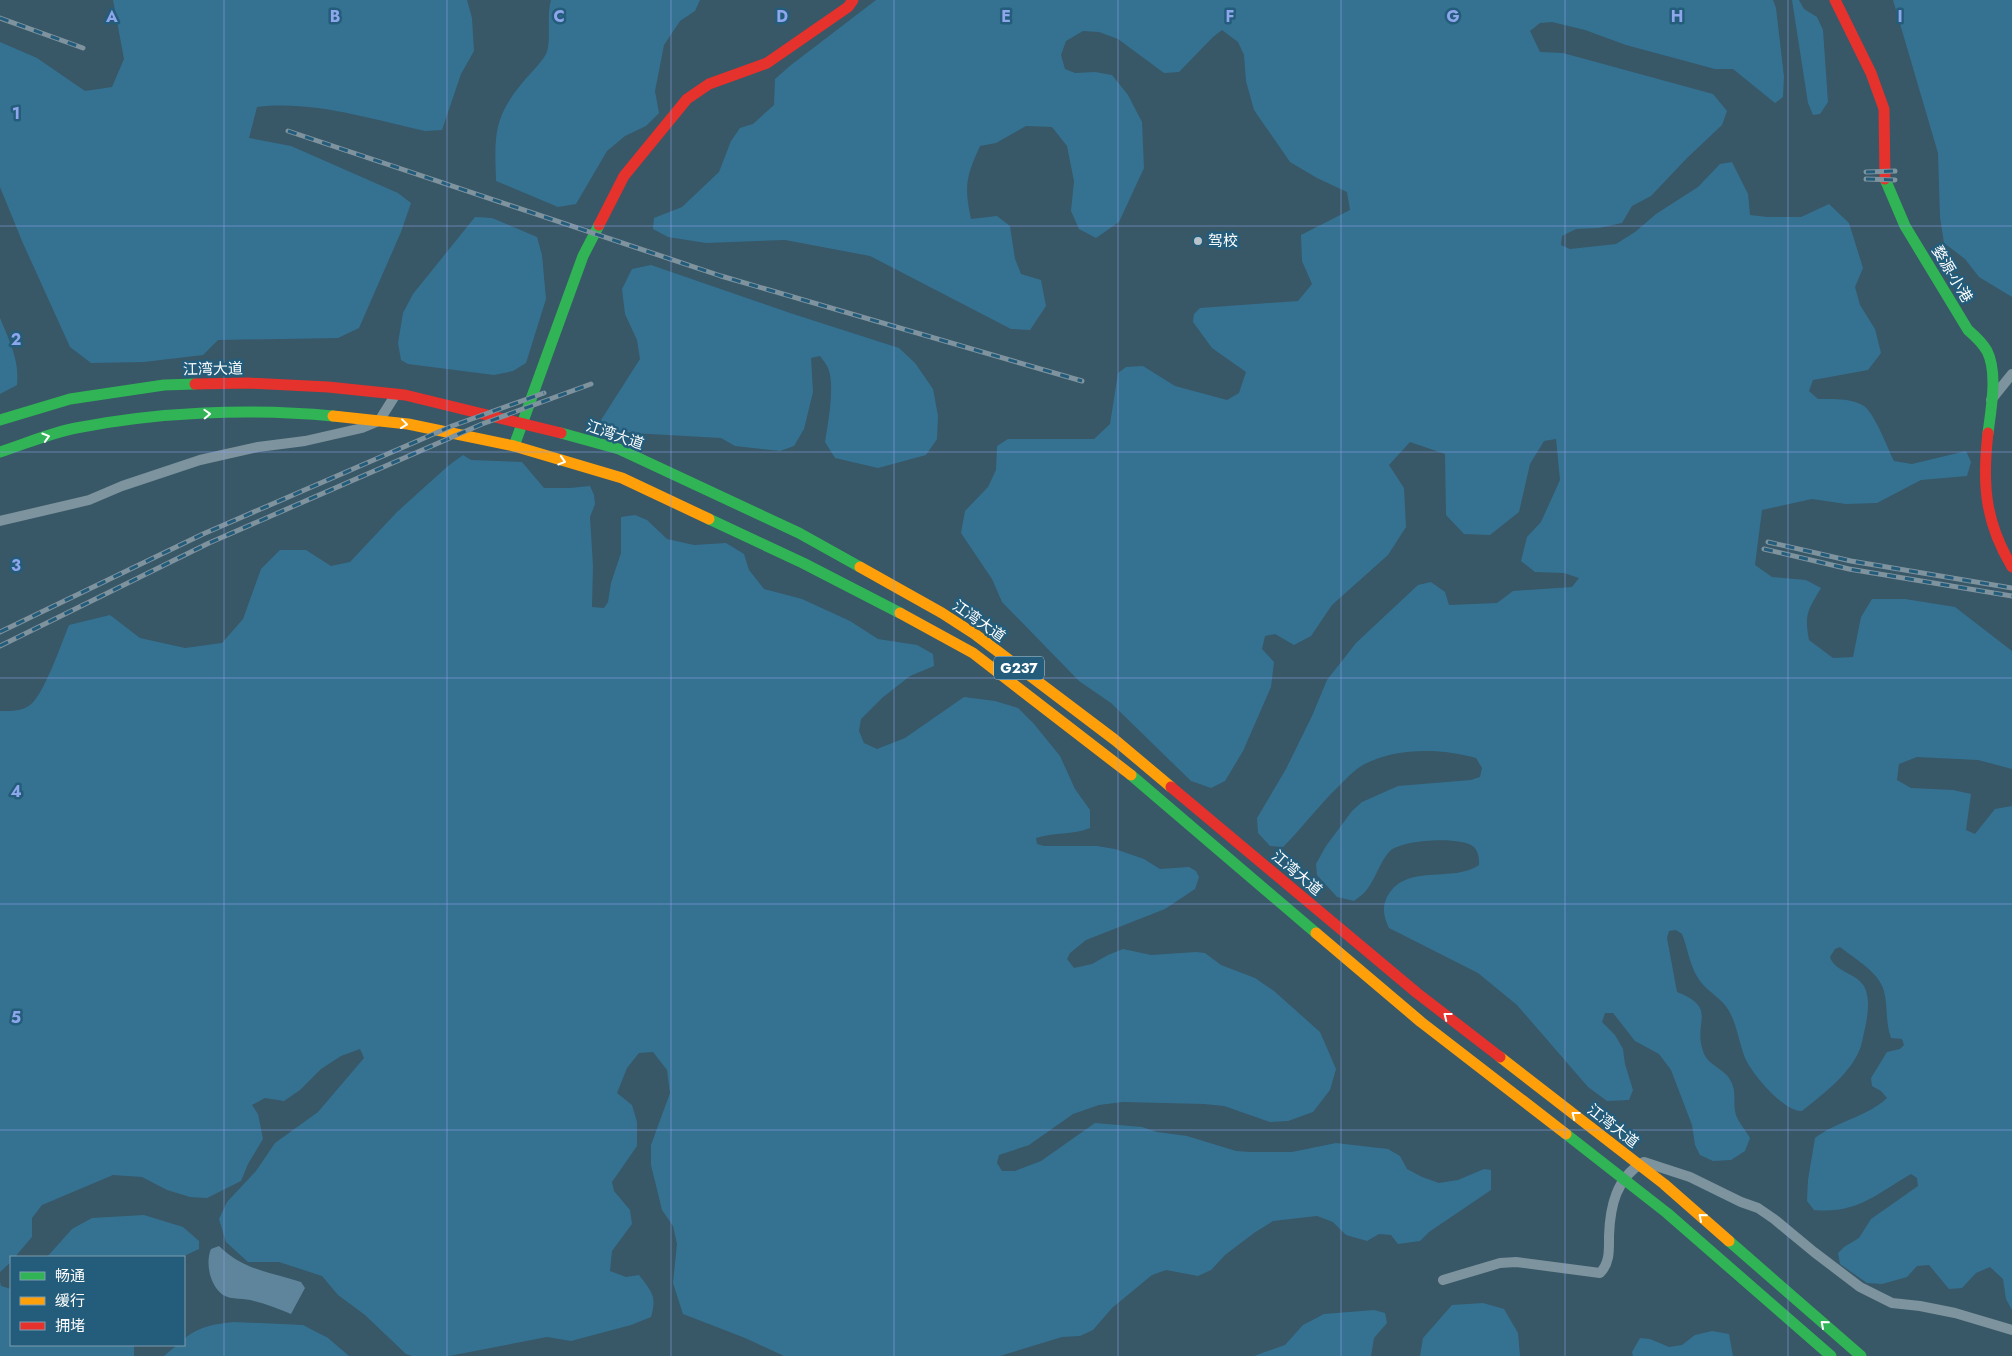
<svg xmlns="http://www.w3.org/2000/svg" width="2012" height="1356" viewBox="0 0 2012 1356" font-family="Jost,'Noto Sans SC',sans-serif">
<rect width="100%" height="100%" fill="#385767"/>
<g fill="#357291">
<path d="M113,0h354l5,18 2,33 -13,23 -19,56 -17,1c-54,-12 -113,-31 -168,-24l-8,31 42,8 107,47 13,10 -10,29 -42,96 -21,10 -120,2 -15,15 -59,7 -53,1 -21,-16 -48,-106 -22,-54v-145l37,16 48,33 27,-4 12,-28z"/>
<path d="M551,0h149l-5,11 -15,10 -16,24 -9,46 4,22 -13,13 -21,10 -18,15 -31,53 -18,3 -62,-26c-1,-40 -4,-60 23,-94 8,-11 21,-22 27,-33 6,-13 0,-37 5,-54z"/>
<path d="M876,0h897l3,8 8,69 -1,20 -8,6 -42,-34h-18l-89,-24 -41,-15 -33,-8 -12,1 -10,8 10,21 23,1 150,41 14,17 -5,14 -35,33 -36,38 -19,10 -10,17 -23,5 -23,1 -14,7 -1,9 9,4 46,-5 19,-12 21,-18 42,-27 22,-23 12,-2 16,32 2,21 18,2h33l28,-13 20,19 14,45 -8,19 5,18 15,24 6,24 -13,17 -55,10 -4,11 9,8c13,0 34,-1 46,7 11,8 24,43 30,55l18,3 54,-13 5,11 -4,14 -46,4 -44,23 -31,1 -34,-5 -50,11 -7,55 17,12 34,3 15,8c-13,22 -17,26 -12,52l24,18 20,-1 8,-40 11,-18h33l50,8 57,44v118l-34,-9 -61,-3 -18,7 -2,16 14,8 42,2 18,4 -5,36 9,4 20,-25 17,-3v504l-6,-11 -3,-20 -13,-12 -14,6 -14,15 -13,1 -20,-24 -12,1 -10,11 -25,7 -15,-1 -27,-19 -2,-11 6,-6 15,-9 12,-19 47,-33 -1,-8 -6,-4c-35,20 -53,40 -97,36l-7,-9 1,-21 7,-42c22,-17 52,-21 72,-40l-6,-7 -9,-5 -1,-8 16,-26 13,-3 4,-4 -2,-6 -11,-1c-6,-17 -3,-32 -7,-47 -5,-19 -29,-32 -44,-44l-5,2 -5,8c5,15 26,16 34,29 6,11 4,26 2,38 -2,7 -3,15 -5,22 -9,27 -38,48 -59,65 -18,1 -50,-37 -57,-53 -6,-16 -8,-33 -16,-47 -7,-13 -20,-18 -29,-30 -10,-13 -12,-32 -18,-47l-6,-4 -7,1 -2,7 10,54c43,17 14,30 27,62 5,11 19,15 25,24 9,13 3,24 7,37 3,8 10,16 14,23l-5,13 -14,9 -18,1 -13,-6 -5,-10 -3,-20 -21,-55 -12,-16 -24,-13 -22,-28h-8l-3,9 13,13 8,14 2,15 8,26 -4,10 -22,1 -19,-14 -71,-82 -39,-32 -89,-45c-6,-13 -8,-23 1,-36 21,-28 62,-9 89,-27 0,-7 0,-12 -5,-18 -11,-11 -74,-8 -85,5 -9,10 -13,25 -21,36 -3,5 -9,9 -14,13l-17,-4 -20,-22 -1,-11 10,-18 26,-35 10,-9 36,-16 73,-6 9,-3 2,-9 -6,-10c-33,-10 -82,-11 -113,7 -9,5 -16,13 -23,20 -21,20 -37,42 -57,62l-13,-1 -12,-13 -1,-15 29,-49 26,-53 15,-36 29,-37 62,-58 13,-3 14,10 4,13 48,-2 16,-12 59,-4 7,-9 -15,-5 -29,-1 -14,-11 6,-24 14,-15 19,-42 -4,-41 -12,2 -14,23 -11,48 -29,23 -26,-1 -18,-19 -1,-61 -35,-12 -21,23 15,23 2,39 -18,28 -56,50 -21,31 -17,9 -19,-11 -10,2 -3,13 12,13 -3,25 -28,64 -18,30 -14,7 -20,-7 -80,-78 -32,-22 -77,-79 -10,-23 -31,-46 4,-22 23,-24 8,-17 1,-24 11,-7h86l16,-15 8,-51 8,-6 17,-1 32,20 52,14 12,-7 7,-21 -34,-24 -19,-26 1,-8 6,-6 98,-7 14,-17 -10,-23 -1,-26 49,-25 -3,-18 -30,-14 -27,-16 -36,-52 -8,-29 -2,-26 -6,-13 -16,-12 -9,7 -34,35 -15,1 -46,-34 -19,-7 -16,-1 -17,10 -5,14 4,14 10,4 20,-1 17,3 16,20 14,27 2,46 -25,54 -23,16 -17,-9 -8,-18 3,-30 -7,-35 -15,-19 -26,-1 -30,17 -16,3c-14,31 -16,40 -9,73l26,-3 13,10 5,33 6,15 20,6 5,26 -16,24 -19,-1 -141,-73 -85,-16 -79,3 -38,-6 -15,-8 1,-11 28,-11 37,-35 12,-31 9,-13 13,-4 21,-19 1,-26 16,-14z"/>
<polygon points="1792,0 1799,0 1804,9 1817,17 1823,30 1828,102 1820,114 1813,115 1808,103"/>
<polygon points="1893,0 2012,0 2012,297 1979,277 1965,259 1944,243 1940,217 1938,153"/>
<polygon points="475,217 492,218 537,237 542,255 546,299 526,363 513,371 494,375 408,364 401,360 398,343 403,313 413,294"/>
<path d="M651,265l142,49 106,34 16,15 18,26 5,27 -1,23 -11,16 -48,13 -43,-10 -10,-16c3,-18 11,-61 2,-76 -2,-4 -5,-7 -7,-10l-9,2 2,34 -9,37 -10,17 -14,5 -45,-5 -14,-8 -89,-5 -22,-4 -9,-9 39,-61 -3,-19 -12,-26 -3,-25 10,-20z"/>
<path d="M0,318c9,22 20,43 17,67l-17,9z"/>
<path d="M463,455l8,5 51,2 22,26h26l20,-2 4,9 1,9 -5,13 3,49 -1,41 12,1 4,-6 3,-19 10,-30v-36l14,-2 12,5 20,19 27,6 32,-2 18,11 5,16 15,19 38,10 48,22 28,18 39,6 16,9 1,12 -24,10 -28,22 -21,21 -2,12 5,12 13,6 28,-11 59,-41 31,4 23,7 16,16 26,32 15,33 15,21v18c-17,7 -36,4 -54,10l1,6 7,2h53l18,3 29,10 16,10 29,-2 7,4 3,6 -4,12 -30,20 -79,31 -16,13 -3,6 7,9 18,-4 16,-9 15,-6 28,6 45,-3 9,1 16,12 34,13 19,13 46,41 16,37 -6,21 -17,22 -25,9 -18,1 -46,-16 -20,-2 -81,-2 -24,3 -26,9 -44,31 -30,10 -2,8 5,8h13l26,-10 54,-38 47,4 15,5 30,4 49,15 14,1h42l44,-9 52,6 12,7 7,13 15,8 17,6 19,-3 26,-11 7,1v20l-62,42 -9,9 -22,3 -7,-9 -12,-1 -12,7 -21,-6 -13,-13 -16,-6 -44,5 -19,12 -29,22 -14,15 -13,6 -32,-6 -14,5 -40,33 -19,22 -13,6 -18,1 -62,19h-216l-39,-18 -62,-24 -10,-31 4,-39 -4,-18 -11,-16 -11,-45v-20l19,-52 -3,-23 -14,-18 -14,1 -12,15 -10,25 15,12 5,17v24l-25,36 2,9 16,19 2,14 -20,27 -2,20 16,6 13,-2c13,17 18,21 12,42l-20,8 -60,16 -24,-4 -98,19h-37l-6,-2 -41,-39 -27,-20 -16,-19 -43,-14h-31l-22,-20 -7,-23 8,-17 29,-31 19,-28 43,-31 46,-54 -4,-9 -19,7 -20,13 -21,21 -16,11 -19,-3 -13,7 6,9 5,25 -15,25 -7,17 -34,17 -17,-1 -23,-7 -25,-13 -29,-2 -71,30 -10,13v19l-17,20h-4v5l-11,10v-561c10,0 21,1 30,-6 14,-10 32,-63 39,-80l41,-10 30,23 45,10 37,-5 21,-24 18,-50 19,-19h26l25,16 19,-4 47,-50 51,-46z"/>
<polygon points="144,1215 183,1227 199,1241 199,1249 182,1257 47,1257 72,1229 92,1218"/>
<polygon points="0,1282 1,1286 11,1289 11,1345 134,1345 134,1356 0,1356"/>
<polygon points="1483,1303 1504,1309 1518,1333 1520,1356 1420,1356 1423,1338 1452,1305"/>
<polygon points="1374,1310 1385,1313 1387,1323 1374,1338 1371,1356 1254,1356 1285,1345 1303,1325 1324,1314"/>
<path d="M234,1322l69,3 25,13 21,18h-185l13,-11h7v-6c15,-13 31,-15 50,-17z"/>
<polygon points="1712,1331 1729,1334 1733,1356 1633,1356 1632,1352 1640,1338 1650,1339 1669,1347 1682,1345 1695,1335"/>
</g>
<path fill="#5e859b" d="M219,1246c24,24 51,26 82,36l4,6 -14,26c-12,-5 -25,-10 -37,-13 -9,-3 -23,-1 -31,-6 -13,-9 -18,-32 -12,-46z"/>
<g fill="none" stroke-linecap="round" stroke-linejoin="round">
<g stroke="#7d939e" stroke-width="10">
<polyline points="1991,400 2012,374"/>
<polyline points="0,521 89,500 122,486 200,460 258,447 305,441 362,428 379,421 396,394"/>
<path d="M1443,1280l57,-17 16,-1 84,11c10,-10 9,-23 9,-37 1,-29 7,-59 35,-74l46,15 51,25 17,6 16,11 40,33 46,35 32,16 28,3 35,7 57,17"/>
</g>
<g stroke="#30b455" stroke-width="11">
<path d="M1885,179l20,47 63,104c7,6 14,12 19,21 11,21 4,59 1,82"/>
<polyline points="0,420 70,399 164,385 195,384"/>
<polyline points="561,433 619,449 799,533 860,567"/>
<polyline points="514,446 583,256 599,225"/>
<path d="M0,452c25,-8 50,-19 76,-24 82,-16 173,-20 257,-12"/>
<polyline points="709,519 803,563 900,613"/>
<polyline points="1131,775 1316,933"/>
<polyline points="1566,1134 1667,1213 1831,1356"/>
<polyline points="1729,1241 1861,1356"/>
</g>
<g stroke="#ff9f0a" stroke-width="11">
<polyline points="333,416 408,424 514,446 622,478 709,519"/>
<polyline points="860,567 942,613 976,635 1115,740 1171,787"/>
<polyline points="900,613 973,653 1131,775"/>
<polyline points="1316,933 1421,1022 1566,1134"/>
<polyline points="1500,1057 1664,1184 1729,1241"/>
</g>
<g stroke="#e5322d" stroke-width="11">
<polyline points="1835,0 1871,73 1884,109 1885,179"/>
<polyline points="599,225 624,176 687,99 709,84 767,63 848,7 853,0"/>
<polyline points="195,384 248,383 328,387 405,395 561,433"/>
<path d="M1988,433c-6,51 -3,89 24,134"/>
<polyline points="1171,787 1417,993 1500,1057"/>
</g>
<g stroke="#7f939e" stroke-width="5">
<g id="rail">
<polyline points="0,18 83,48"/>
<polyline points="288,131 721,276 1082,381"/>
<polyline points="1866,172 1895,171"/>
<polyline points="1866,179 1895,180"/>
<polyline points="1768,542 1851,561 2012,588"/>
<polyline points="1764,549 1849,569 2012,596"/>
<polyline points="0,632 203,534 452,426 544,393"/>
<polyline points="0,646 209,543 482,424 591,384"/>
</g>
</g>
<use href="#rail" stroke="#245d7b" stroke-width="3" stroke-dasharray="9" stroke-linecap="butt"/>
</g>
<defs><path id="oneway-chevron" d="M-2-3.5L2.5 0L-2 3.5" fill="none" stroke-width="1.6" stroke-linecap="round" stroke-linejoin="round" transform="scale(1.25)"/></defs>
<g stroke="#fff">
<use href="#oneway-chevron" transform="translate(207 414) rotate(-2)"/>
<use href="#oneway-chevron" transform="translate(404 424) rotate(7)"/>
<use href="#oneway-chevron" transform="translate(46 437) rotate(-17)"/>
<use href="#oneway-chevron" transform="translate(562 461) rotate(17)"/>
<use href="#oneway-chevron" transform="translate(1447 1016) rotate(-142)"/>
<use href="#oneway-chevron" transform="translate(1575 1115) rotate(-142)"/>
<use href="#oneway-chevron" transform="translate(1702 1217) rotate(-139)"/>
<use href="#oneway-chevron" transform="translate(1824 1324) rotate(-139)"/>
</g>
<path fill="none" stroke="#8ea6ec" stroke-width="1" stroke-opacity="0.55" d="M224,0v1356M447,0v1356M671,0v1356M894,0v1356M1118,0v1356M1341,0v1356M1565,0v1356M1788,0v1356M0,226h2012M0,452h2012M0,678h2012M0,904h2012M0,1130h2012"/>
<circle fill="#b9c4ca" stroke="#245d7b" stroke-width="2" cx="1198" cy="241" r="5"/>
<g text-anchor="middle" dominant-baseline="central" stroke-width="5" stroke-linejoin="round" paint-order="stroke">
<rect fill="#245d7b" stroke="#bdced7" stroke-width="1" x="994" y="656.5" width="50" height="23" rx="4"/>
<g font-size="14" font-weight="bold" fill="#fff">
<text x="1019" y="668">G237</text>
</g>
<g font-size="15" fill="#fff" stroke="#245d7b" text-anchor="start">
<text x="1208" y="241">驾校</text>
</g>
<g font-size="15" fill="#fff" stroke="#245d7b">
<text transform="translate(1952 274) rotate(59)">婺源-小港</text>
<text transform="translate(213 369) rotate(-1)">江湾大道</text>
<text transform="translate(615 435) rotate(19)">江湾大道</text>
<text transform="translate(979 621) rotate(35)">江湾大道</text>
<text transform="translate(1297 873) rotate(40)">江湾大道</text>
<text transform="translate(1613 1126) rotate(38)">江湾大道</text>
</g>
</g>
<g font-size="16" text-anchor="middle" font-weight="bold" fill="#8ea6ec" stroke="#245d7b" stroke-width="5" stroke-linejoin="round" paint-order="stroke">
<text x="112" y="22">A</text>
<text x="335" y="22">B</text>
<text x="559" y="22">C</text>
<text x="782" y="22">D</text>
<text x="1006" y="22">E</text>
<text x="1230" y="22">F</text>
<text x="1453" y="22">G</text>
<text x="1677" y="22">H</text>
<text x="1900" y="22">I</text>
<text x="16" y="119">1</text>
<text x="16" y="345">2</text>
<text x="16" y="571">3</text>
<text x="16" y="797">4</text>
<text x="16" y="1023">5</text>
</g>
<rect x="10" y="1256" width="175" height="90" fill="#245d7b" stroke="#7c9eb0"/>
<rect x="20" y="1272" width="25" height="8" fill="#30b455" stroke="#7c9eb0"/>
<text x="55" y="1281" font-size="15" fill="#ffffff">畅通</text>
<rect x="20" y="1297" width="25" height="8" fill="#ff9f0a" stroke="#7c9eb0"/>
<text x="55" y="1306" font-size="15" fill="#ffffff">缓行</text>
<rect x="20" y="1322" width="25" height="8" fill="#e5322d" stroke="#7c9eb0"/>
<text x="55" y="1331" font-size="15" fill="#ffffff">拥堵</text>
</svg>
